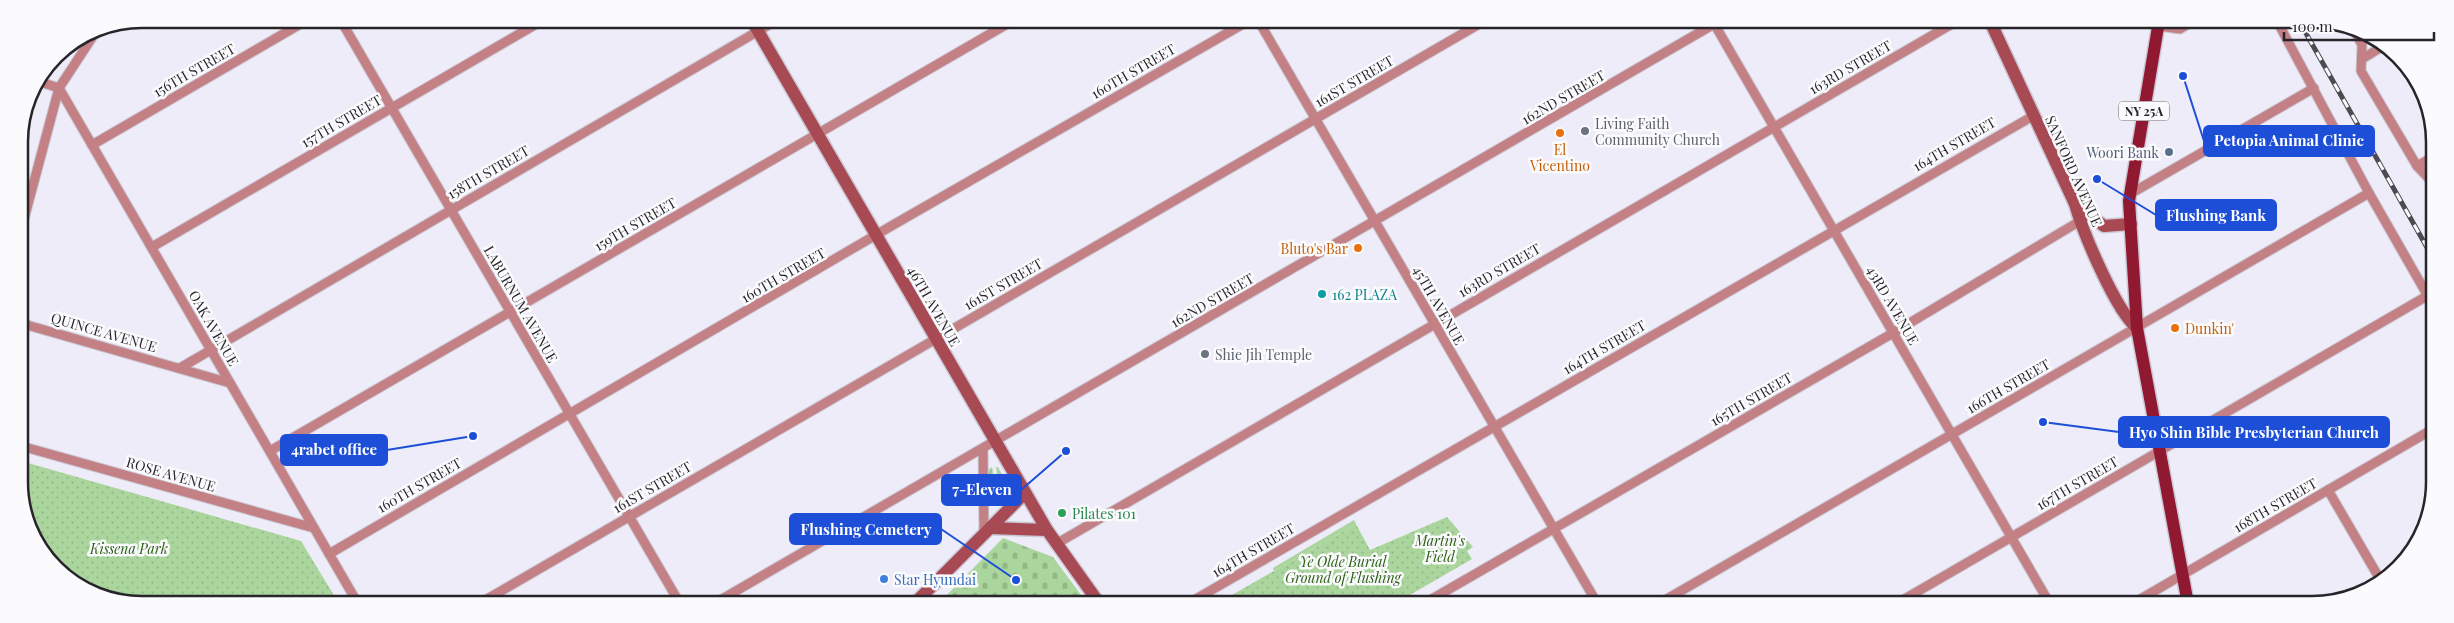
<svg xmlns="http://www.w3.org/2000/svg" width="2454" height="623" viewBox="0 0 2454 623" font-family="'Playfair Display',serif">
<defs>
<pattern id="cemetery-stones" width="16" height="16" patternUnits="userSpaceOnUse" patternTransform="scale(1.25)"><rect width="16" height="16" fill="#aad69d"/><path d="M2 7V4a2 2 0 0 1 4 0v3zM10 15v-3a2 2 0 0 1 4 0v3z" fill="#92b887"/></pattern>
<pattern id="park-dots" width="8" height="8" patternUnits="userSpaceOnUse" patternTransform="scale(1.25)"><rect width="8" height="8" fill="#aad69d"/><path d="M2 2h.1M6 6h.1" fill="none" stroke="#92b887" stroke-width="1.8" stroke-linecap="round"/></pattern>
<pattern id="garden-furrows" width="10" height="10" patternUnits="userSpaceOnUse" patternTransform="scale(1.25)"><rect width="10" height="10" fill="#aad69d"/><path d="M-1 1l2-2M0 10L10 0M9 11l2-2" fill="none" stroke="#92b887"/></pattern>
</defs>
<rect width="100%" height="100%" fill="#eeecf9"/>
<polygon fill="#aad69d" points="1354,520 1356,524 1274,571 1273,568"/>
<polygon fill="url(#cemetery-stones)" points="1003,538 1053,557 1087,603 939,603"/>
<g fill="url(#park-dots)">
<polygon points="21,461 301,541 338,602 117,602 54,568 21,506"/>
<polygon points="1447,517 1473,547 1467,551 1472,559 1396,603 1218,603 1356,524 1370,550"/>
</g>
<g fill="url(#garden-furrows)">
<polygon points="992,467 996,495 989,501 989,469"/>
<polygon points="996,467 998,467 1010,491 1007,496 1000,491"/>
</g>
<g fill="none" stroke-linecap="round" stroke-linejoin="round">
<g stroke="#cac8d4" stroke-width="11">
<g id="street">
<polyline points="340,19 679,602"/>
<polyline points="1258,20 1597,603"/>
<polyline points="1712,20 2050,604"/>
<polyline points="2277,21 2369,193 2433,305"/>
<polyline points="2158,26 2180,29 2193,21"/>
<polyline points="2354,30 2362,45 2361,71 2417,166 2433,183"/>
<polyline points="2362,59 2383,46"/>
<polyline points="37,81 59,88 357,602"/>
<polyline points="92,145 309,19"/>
<polyline points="2417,166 2433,157"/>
<polyline points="2130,194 2314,88"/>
<polyline points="20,234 59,88 99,27"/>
<polyline points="152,247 545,19"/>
<polyline points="20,323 230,383"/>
<polyline points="180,368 779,19"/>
<polyline points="21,446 314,528"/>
<polyline points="983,449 984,534"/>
<polyline points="270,451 1014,20"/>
<polyline points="2328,490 2381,581"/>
<polyline points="1056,544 1957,21"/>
<polyline points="329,554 893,225 1250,20"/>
<polyline points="482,602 1486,20"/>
<polyline points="717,602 1721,20"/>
<polyline points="1189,603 2033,116"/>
<polyline points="1425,603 1893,333 2085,218"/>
<polyline points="1660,603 2369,193"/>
<polyline points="1896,604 2427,296"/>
<polyline points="2132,604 2433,429"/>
</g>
</g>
<g stroke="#cac8d4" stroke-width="15">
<g id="secondary">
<polyline points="751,19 1047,530 1099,603"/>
<path d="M1990,21l85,183c8,29 41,107 62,124"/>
<polyline points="2075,204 2104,226 2131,224"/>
<polyline points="990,528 1047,530"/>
<polyline points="915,603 1025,493"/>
</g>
</g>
<g stroke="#cac8d4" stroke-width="15">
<polyline id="primary" points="2159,21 2129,201 2137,328 2188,604"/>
</g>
<use href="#street" stroke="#c38185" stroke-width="9"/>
<use href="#secondary" stroke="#a74a54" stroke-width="12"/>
<use href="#primary" stroke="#901831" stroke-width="12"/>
<g stroke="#4d4b52" stroke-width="5">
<polyline id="rail" points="2299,21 2433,258"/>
</g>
<use href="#rail" stroke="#fbfbfd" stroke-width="3" stroke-dasharray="9" stroke-linecap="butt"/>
</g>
<g fill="#6b7280" stroke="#fbfbfd" stroke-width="2">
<circle cx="1585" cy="131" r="5"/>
<circle cx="1205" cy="354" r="5"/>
</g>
<g fill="#e8710a" stroke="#fbfbfd" stroke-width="2">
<circle cx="1560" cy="133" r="5"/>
<circle cx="1358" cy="248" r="5"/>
<circle cx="2175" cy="328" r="5"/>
</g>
<circle fill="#5c6f8a" stroke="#fbfbfd" stroke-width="2" cx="2169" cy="152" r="5"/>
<circle fill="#0f9aa8" stroke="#fbfbfd" stroke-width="2" cx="1322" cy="294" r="5"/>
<circle fill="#2e9e5b" stroke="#fbfbfd" stroke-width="2" cx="1062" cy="513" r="5"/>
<circle fill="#3f7fe0" stroke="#fbfbfd" stroke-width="2" cx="884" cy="579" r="5"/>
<g text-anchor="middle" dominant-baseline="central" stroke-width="5" stroke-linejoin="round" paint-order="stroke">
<rect fill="#fbfbfd" stroke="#676569" stroke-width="1" x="2119" y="101.5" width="50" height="19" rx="4"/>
<g font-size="12" font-weight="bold" fill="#27252a">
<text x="2144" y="111">NY 25A</text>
</g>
<g font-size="14" fill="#27252a" stroke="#fbfbfd">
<text transform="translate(1850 67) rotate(-30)">163RD STREET</text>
<text transform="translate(194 70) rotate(-30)">156TH STREET</text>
<text transform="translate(1133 71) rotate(-30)">160TH STREET</text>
<text transform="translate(1354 81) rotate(-30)">161ST STREET</text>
<text transform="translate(1563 97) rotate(-30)">162ND STREET</text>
<text transform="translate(341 121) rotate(-30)">157TH STREET</text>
<text transform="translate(1954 144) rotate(-30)">164TH STREET</text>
<text transform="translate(2074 171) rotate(66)">SANFORD AVENUE</text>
<text transform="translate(488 172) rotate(-30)">158TH STREET</text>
<text transform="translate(635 224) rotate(-30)">159TH STREET</text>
<text transform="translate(1499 270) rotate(-30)">163RD STREET</text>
<text transform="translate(783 275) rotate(-30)">160TH STREET</text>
<text transform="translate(1003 284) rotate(-30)">161ST STREET</text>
<text transform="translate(1212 300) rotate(-30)">162ND STREET</text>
<text transform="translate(521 304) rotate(60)">LABURNUM AVENUE</text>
<text transform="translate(1439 305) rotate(60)">45TH AVENUE</text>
<text transform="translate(1893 305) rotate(60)">43RD AVENUE</text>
<text transform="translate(934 306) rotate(60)">46TH AVENUE</text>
<text transform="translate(214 328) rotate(60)">OAK AVENUE</text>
<text transform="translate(104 332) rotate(16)">QUINCE AVENUE</text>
<text transform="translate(1604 347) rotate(-30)">164TH STREET</text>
<text transform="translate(2008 386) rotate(-30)">166TH STREET</text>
<text transform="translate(1751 399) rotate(-30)">165TH STREET</text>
<text transform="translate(171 474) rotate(16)">ROSE AVENUE</text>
<text transform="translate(2077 483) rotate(-30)">167TH STREET</text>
<text transform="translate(419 485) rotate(-30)">160TH STREET</text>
<text transform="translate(652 487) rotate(-30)">161ST STREET</text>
<text transform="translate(2275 505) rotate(-30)">168TH STREET</text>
<text transform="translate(1253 550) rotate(-30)">164TH STREET</text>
</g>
<g font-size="14" fill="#5b616d" stroke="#fbfbfd" text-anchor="start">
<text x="1595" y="123">Living Faith<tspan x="1595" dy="16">Community Church</tspan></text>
<text x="1215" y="354">Shie Jih Temple</text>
</g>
<g font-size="14" fill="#c56008" stroke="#fbfbfd">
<text x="1560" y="149">El<tspan x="1560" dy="16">Vicentino</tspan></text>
<text x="1348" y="248" text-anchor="end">Bluto's Bar</text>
<text x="2185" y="328" text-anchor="start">Dunkin'</text>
</g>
<g font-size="14" fill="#4e5e75" stroke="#fbfbfd" text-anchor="end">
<text x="2159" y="152">Woori Bank</text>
</g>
<g font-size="14" fill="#0d838f" stroke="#fbfbfd" text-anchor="start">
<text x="1332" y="294">162 PLAZA</text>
</g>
<g font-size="14" fill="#27864d" stroke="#fbfbfd" text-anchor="start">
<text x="1072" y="513">Pilates 101</text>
</g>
<g font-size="14" font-style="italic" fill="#2b6015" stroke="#fbfbfd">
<text x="1440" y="540">Martin's<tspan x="1440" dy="16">Field</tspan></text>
<text x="129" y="548">Kissena Park</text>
<text x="1343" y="561">Ye Olde Burial<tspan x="1343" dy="16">Ground of Flushing</tspan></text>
</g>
<g font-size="14" fill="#366cbe" stroke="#fbfbfd" text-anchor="start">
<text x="894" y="579">Star Hyundai</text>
</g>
</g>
<path d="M0 0H2454V623H0ZM142 28H2312A114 114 0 0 1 2426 142V482A114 114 0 0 1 2312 596H142A114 114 0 0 1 28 482V142A114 114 0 0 1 142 28Z" fill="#fbfbfd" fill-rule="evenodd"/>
<path fill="none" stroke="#27252a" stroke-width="2.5" d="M142 28H2312A114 114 0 0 1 2426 142V482A114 114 0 0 1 2312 596H142A114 114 0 0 1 28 482V142A114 114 0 0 1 142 28Z"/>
<path fill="none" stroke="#1d4ed8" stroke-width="2" d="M2183 76L2204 141M2097 179L2156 215M2043 422L2119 432M473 436L387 450M1066 451L1021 490M1016 580L941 529"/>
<g fill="#1d4ed8" stroke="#fbfbfd" stroke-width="2">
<circle cx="2183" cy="76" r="5"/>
<circle cx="2097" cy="179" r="5"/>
<circle cx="2043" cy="422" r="5"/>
<circle cx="473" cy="436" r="5"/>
<circle cx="1066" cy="451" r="5"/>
<circle cx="1016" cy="580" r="5"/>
</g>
<g fill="#1d4ed8" stroke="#1d4ed8" stroke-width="2">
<rect x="2204" y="126" width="170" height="30" rx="5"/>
<rect x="2156" y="200" width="120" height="30" rx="5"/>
<rect x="2119" y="417" width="270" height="30" rx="5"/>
<rect x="281" y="435" width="106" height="30" rx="5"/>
<rect x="942" y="475" width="79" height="30" rx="5"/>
<rect x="790" y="514" width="151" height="30" rx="5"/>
</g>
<g font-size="15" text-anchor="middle" font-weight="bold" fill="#fff">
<text x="2289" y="146">Petopia Animal Clinic</text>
<text x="2216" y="221">Flushing Bank</text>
<text x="2254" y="438">Hyo Shin Bible Presbyterian Church</text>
<text x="334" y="455">4rabet office</text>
<text x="982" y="495">7-Eleven</text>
<text x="866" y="535">Flushing Cemetery</text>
</g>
<path d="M2284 32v8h150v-8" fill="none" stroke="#27252a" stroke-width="2.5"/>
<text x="2292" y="32" font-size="15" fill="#27252a" stroke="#fbfbfd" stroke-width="4" paint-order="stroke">100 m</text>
</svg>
